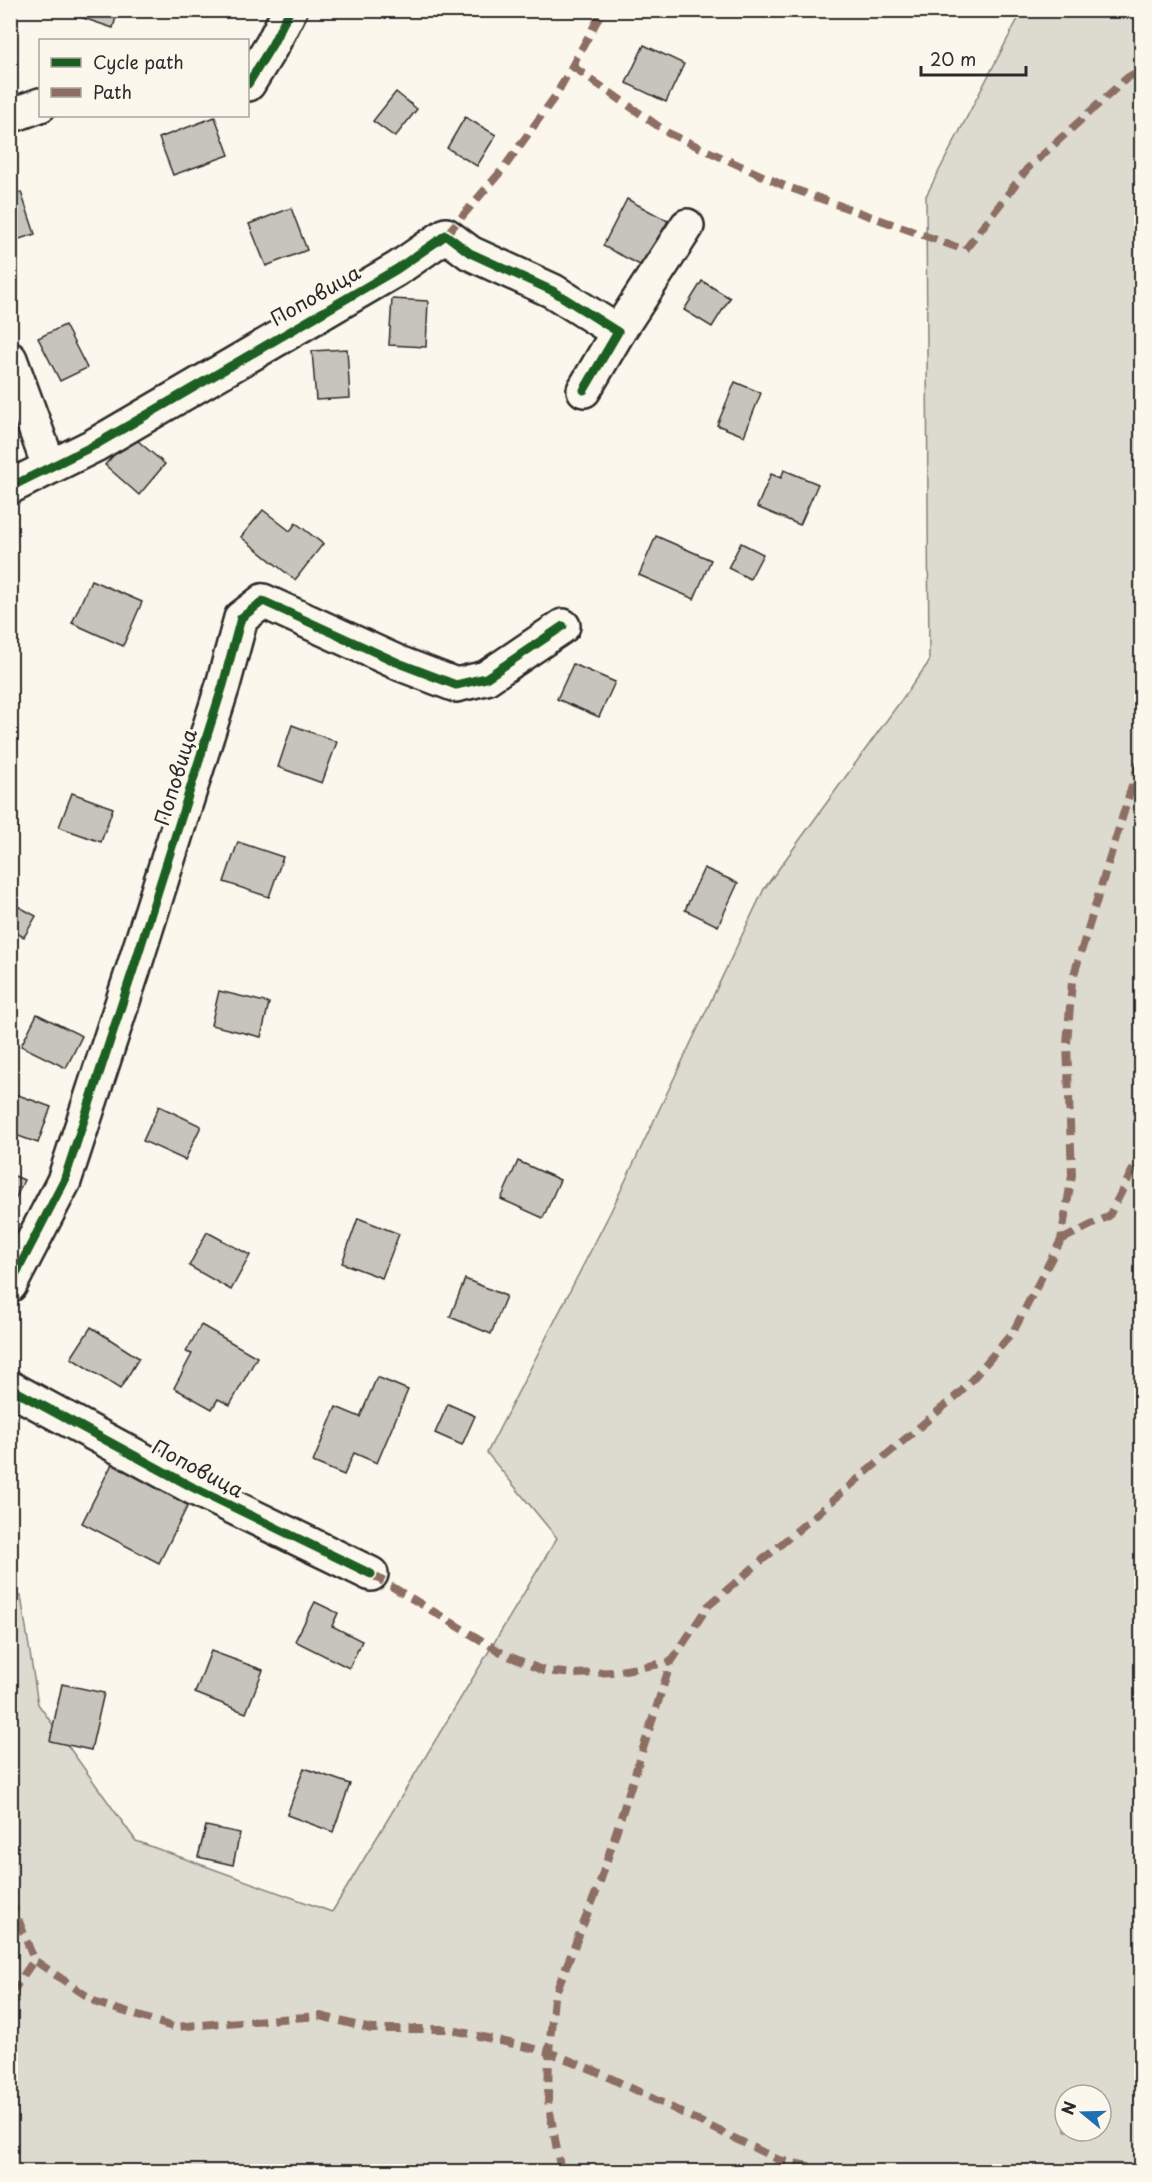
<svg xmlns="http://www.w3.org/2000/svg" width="1152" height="2182" viewBox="0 0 1152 2182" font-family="'Playpen Sans',sans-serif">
<rect width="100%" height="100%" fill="#fbf7ec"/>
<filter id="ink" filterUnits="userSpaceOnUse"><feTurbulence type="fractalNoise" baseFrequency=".0167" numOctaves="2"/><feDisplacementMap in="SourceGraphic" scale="12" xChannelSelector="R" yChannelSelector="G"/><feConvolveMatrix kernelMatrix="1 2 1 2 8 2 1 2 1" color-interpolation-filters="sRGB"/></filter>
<g filter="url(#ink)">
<path fill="#dddad0" stroke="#84827e" stroke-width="1.5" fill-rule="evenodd" d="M1022,11h119v2160h-1130l-1,-573 11,-2 17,108 98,137 196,71 225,-374 -70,-85 123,-240 154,-324 165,-227 -3,-466zM1065,2095h36v36h-36z"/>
<g fill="#c7c4bc" stroke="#2b2b2b" stroke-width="1.5">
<polygon points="59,10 118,10 113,28"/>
<polygon points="644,45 684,64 666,102 626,83"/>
<polygon points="396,92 417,109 395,137 373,121"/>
<polygon points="215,117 229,155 173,175 159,138"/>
<polygon points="465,117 496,135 477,166 447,148"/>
<polygon points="21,192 35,234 10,242 10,196"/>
<polygon points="627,199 668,221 642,266 603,246"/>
<polygon points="291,208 307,250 266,266 249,224"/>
<polygon points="702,281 730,298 712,327 684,310"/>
<polygon points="392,299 428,301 426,347 389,345"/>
<polygon points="65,325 87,368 60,381 38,338"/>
<polygon points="347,349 350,398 316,400 312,351"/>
<polygon points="735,382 761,393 744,436 717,425"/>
<polygon points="131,435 165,464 139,495 105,465"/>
<polygon points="784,470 818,484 800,525 757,507 771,474 781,478"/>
<polygon points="263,510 290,531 296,523 323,544 295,580 241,537"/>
<polygon points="656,536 711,560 694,599 639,575"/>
<polygon points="741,543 763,554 750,579 728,568"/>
<polygon points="91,580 142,602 123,646 72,623"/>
<polygon points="573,664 615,682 599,717 557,699"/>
<polygon points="292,725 337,742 322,783 278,767"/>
<polygon points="72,793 113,808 101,842 59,827"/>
<polygon points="238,842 283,857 269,897 224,882"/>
<polygon points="704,868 738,883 718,926 685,910"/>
<polygon points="10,902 36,916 24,937 10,930"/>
<polygon points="219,991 269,1003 261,1037 211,1025"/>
<polygon points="37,1014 82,1036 66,1068 21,1046"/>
<polygon points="10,1092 51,1107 38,1143 10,1133"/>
<polygon points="159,1106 201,1126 185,1160 143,1141"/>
<polygon points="518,1161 560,1180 543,1218 501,1199"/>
<polygon points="10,1174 24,1180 10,1211"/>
<polygon points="358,1218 399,1234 382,1278 342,1263"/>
<polygon points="207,1232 250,1255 231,1290 189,1266"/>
<polygon points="465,1279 506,1296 491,1334 450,1317"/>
<polygon points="201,1325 257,1357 230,1405 218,1399 212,1409 174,1388 192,1354 186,1352"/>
<polygon points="91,1327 139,1358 120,1389 71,1358"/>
<polygon points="377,1377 408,1390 377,1463 354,1453 344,1475 313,1462 336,1407 360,1417"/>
<polygon points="448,1404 475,1416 462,1445 435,1433"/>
<polygon points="113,1462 190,1501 159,1563 82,1523"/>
<polygon points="315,1602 338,1613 332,1626 362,1641 349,1668 295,1641"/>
<polygon points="211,1651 263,1670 246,1713 195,1693"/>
<polygon points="62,1684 104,1693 91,1750 50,1741"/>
<polygon points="304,1768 350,1784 333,1832 287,1815"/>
<polygon points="206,1826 240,1833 233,1865 198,1857"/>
</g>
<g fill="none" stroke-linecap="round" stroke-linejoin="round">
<g stroke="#2b2b2b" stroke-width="38">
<g id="street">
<polyline points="248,84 272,45 290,10"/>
<polyline points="10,116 40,105"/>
<polyline points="618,332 687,226"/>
<polyline points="10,359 49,466"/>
<polyline points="10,487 95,445 397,269 446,235 470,253 553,291 618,332 584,390"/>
<polyline points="10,1285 64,1181 133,970 223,685 241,618 263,601 401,664 456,685 486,678 563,626"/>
<polyline points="10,1388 194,1488 371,1574"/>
</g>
</g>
<use href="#street" stroke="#fbf7ec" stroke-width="33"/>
<g stroke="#8d6e63" stroke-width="8" stroke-dasharray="15 8" stroke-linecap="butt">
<polyline points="572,66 668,133 785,186 965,250 1027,169 1127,78 1142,69"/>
<polyline points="446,235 503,169 556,95 603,10"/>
<polyline points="1061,1240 1109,1216 1142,1152"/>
<polyline points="371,1574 504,1654 544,1671 574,1674 614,1672 671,1662"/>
<polyline points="10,1898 34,1960 97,2003 173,2027 320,2016 371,2029 448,2029 549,2052 596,2071 779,2160 838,2172"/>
<polyline points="10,1995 34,1960"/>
<polyline points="561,2172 548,2101 549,2052 554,1997 599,1885 671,1662 708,1606 962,1391 1013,1332 1061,1240 1072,1175 1067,1044 1072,981 1142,753"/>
</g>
<g stroke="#fbf7ec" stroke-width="13">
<g id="cycleway">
<polyline points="248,84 272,45 290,10"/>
<polyline points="10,487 95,445 397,269 446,235 470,253 553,291 618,332 584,390"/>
<polyline points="10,1285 64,1181 133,970 223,685 241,618 263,601 401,664 456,685 486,678 563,626"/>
<polyline points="10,1388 194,1488 371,1574"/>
</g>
</g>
<use href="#cycleway" stroke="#1b5e20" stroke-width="9"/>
</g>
</g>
<g text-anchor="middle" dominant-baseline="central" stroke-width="6" stroke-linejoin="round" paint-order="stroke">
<g font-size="20" fill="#2b2b2b" stroke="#fbf7ec">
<text transform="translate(315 295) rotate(-30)">Поповица</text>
<text transform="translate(175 777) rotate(-73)">Поповица</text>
<text transform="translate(198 1468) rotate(28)">Поповица</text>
</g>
</g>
<rect width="1152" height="2182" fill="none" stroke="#fbf7ec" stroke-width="36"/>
<rect x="18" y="18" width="1116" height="2146" fill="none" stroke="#2b2b2b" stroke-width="2" filter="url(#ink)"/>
<rect x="39" y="39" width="210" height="78" fill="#fbf7ec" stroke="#a8a59f" stroke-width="1.5"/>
<rect x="51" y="58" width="30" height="9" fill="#1b5e20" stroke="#a8a59f" stroke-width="1.5"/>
<text x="93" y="69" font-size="18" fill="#2b2b2b">Cycle path</text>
<rect x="51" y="88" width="30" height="9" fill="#8d6e63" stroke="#a8a59f" stroke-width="1.5"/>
<text x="93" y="99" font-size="18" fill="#2b2b2b">Path</text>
<g transform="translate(1083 2113) rotate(289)"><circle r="28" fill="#fbf7ec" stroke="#a8a59f" stroke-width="1.5"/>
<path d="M0-4.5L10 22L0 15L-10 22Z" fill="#1f6fb2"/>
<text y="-9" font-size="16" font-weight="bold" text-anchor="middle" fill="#2b2b2b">N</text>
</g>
<path d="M921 66v9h105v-9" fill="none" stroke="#2b2b2b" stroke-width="3"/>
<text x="930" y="66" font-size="18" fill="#2b2b2b" stroke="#fbf7ec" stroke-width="4.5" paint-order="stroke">20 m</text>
</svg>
